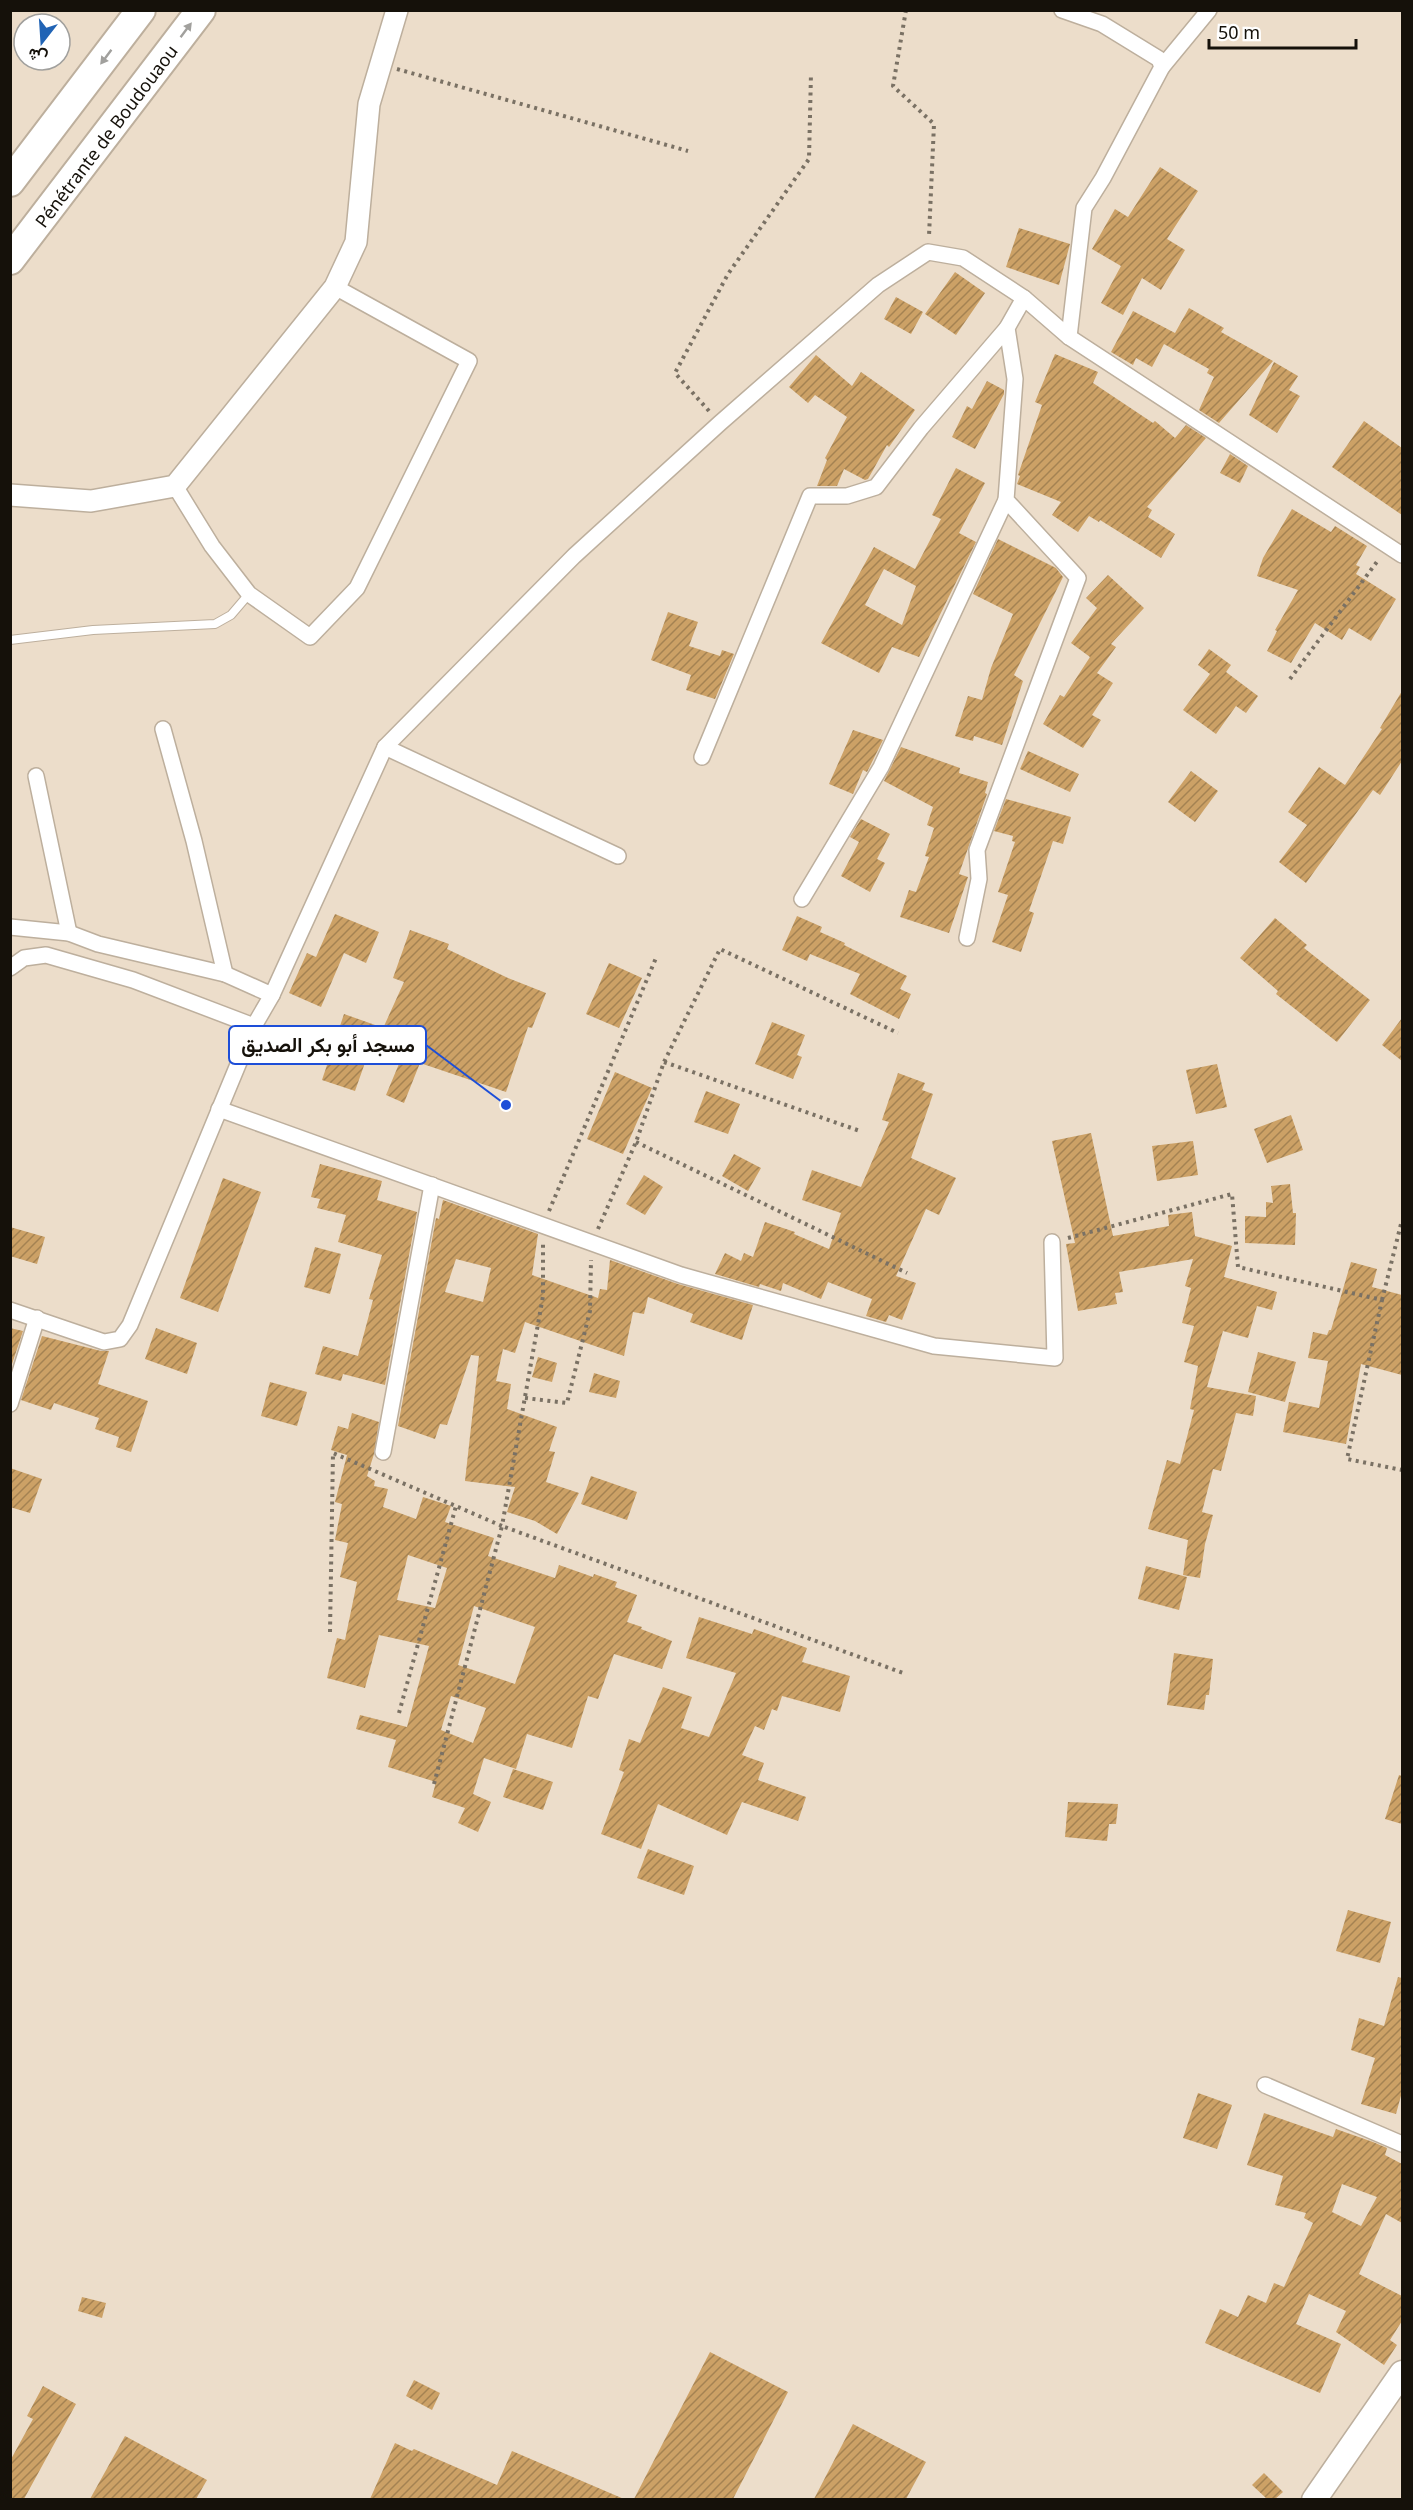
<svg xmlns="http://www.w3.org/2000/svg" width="1413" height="2510" viewBox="0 0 1413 2510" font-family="'Noto Sans',Vazirmatn,sans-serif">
<defs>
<pattern id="building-hatch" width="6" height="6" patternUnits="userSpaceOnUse" patternTransform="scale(1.5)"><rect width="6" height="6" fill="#cca166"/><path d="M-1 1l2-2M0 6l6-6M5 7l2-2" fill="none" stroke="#a48252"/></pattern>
</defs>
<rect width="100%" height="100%" fill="#ecddca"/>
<g fill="url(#building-hatch)" fill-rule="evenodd">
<polygon points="1160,167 1198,191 1167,239 1185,250 1161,290 1142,278 1123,315 1101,303 1121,266 1092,249 1115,209 1128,217"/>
<polygon points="1019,228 1070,244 1059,285 1006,267"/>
<polygon points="955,272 985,293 956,335 925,314"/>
<polygon points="896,297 923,312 911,334 884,319"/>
<polygon points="1189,308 1224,328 1221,332 1273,361 1219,423 1199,410 1214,377 1207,373 1209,369 1164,344 1152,367 1136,358 1133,365 1111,352 1133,311 1175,333"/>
<polygon points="1055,354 1098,372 1093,383 1153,423 1155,421 1175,438 1186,425 1206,438 1147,507 1152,510 1148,517 1175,534 1161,558 1100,520 1099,522 1089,516 1078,532 1052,515 1061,502 1017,484 1020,476 1018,475 1042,405 1035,402"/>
<polygon points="816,355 852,386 861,372 915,410 889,447 887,445 868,479 865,480 844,469 837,486 817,486 827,460 825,458 847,417 815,395 808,403 789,387"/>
<polygon points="1274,362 1298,376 1289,390 1300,396 1277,433 1249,415"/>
<polygon points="987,381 1004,390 1004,394 975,449 952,437 967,406 972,409"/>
<polygon points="1364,421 1402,448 1402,515 1332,467"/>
<polygon points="1230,454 1248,466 1240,483 1220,473"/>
<path d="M956,468l29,15 -26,50 17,9 -57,115 -27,-10 -13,26 -58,-30 53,-96 41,22 26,-50 -9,-4zM884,569l32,17 -14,39 -37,-20z"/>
<polygon points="1292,509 1331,532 1335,526 1367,546 1356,565 1360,567 1356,574 1396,599 1371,641 1349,628 1342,640 1315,623 1291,663 1267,651 1277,631 1275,630 1298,590 1257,576 1263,558"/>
<polygon points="998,539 1056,568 1063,577 1014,675 1023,681 1002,745 974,736 973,741 955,736 968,696 982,700 991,668 1013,614 973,594"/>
<polygon points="1108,575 1144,608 1111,644 1116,647 1097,673 1113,683 1092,715 1101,720 1083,748 1043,724 1060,695 1064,697 1090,657 1071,643 1097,608 1086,598"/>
<polygon points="668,612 698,622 689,646 720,656 722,650 734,654 715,699 686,690 691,675 651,660"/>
<polygon points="1209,649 1231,665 1226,672 1258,696 1246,713 1236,706 1216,734 1183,710 1210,674 1198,665"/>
<polygon points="1402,691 1402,761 1380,795 1373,790 1306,883 1279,862 1307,825 1288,812 1319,767 1345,785 1382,729 1380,728"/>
<polygon points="853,730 883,740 867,772 863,770 853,794 829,784"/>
<polygon points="901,747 960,768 959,773 988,782 985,793 987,794 959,874 968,877 949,933 900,917 909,890 916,892 929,857 925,856 934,828 927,825 933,807 884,781"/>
<polygon points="1028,751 1079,774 1070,792 1020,769"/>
<polygon points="1191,771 1218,791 1195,822 1168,802"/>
<polygon points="1006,799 1071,817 1063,844 1053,841 1029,911 1034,913 1021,952 992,942 1008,895 998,892 1015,842 1012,841 1013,836 994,831"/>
<polygon points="861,819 890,834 877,859 885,863 870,892 841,876 859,842 850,837"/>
<polygon points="335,914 379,932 366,963 344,953 321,1007 289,993 307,953 316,957"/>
<polygon points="797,916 822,927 820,932 845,943 844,945 907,976 900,989 911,994 899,1019 850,994 860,974 810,954 807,961 782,950"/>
<polygon points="1275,918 1307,945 1304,948 1370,1000 1337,1042 1276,994 1278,991 1240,958"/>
<polygon points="410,930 449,944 447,949 508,978 546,993 532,1028 528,1027 506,1092 420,1063 404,1103 386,1095 406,1047 380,1035 404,982 393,978"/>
<polygon points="609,963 642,978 619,1028 586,1014"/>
<polygon points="344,1014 378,1026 355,1091 322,1080"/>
<polygon points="1402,1018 1402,1061 1382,1045"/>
<polygon points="772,1022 805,1035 797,1055 802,1057 793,1079 755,1064"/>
<polygon points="1217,1064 1227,1107 1196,1114 1186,1070"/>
<polygon points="615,1072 652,1088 623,1154 587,1139"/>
<polygon points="898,1073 925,1083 922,1090 933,1094 911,1158 956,1178 939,1215 926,1209 896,1276 916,1283 902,1320 889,1315 886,1322 866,1316 872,1299 828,1282 821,1299 783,1283 781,1291 760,1284 759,1287 715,1274 725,1253 741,1261 744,1253 753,1257 765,1222 795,1232 794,1234 829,1249 841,1213 802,1200 812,1170 861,1187 889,1122 882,1120"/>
<polygon points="706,1091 740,1104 728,1134 694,1122"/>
<polygon points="1291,1115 1303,1150 1267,1163 1254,1129"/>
<polygon points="1091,1133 1113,1236 1169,1226 1168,1215 1192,1212 1195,1236 1232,1246 1224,1277 1277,1292 1272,1310 1257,1306 1248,1338 1223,1331 1207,1387 1256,1396 1253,1416 1236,1413 1221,1471 1213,1469 1202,1512 1213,1515 1205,1544 1200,1578 1183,1575 1188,1540 1148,1529 1167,1460 1180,1464 1194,1410 1190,1409 1198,1366 1184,1362 1194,1326 1182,1323 1191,1288 1185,1286 1193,1259 1119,1272 1123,1292 1115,1293 1117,1304 1078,1311 1066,1244 1075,1243 1052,1141"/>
<polygon points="1193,1141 1198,1175 1157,1181 1152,1146"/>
<polygon points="734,1154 761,1168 748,1191 722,1176"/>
<polygon points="320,1164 382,1181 377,1200 417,1212 385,1385 343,1374 341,1381 315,1374 323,1346 358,1356 373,1300 369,1299 382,1255 338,1242 346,1215 317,1208 320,1199 311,1197"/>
<polygon points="644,1175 663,1187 645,1215 626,1204"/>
<polygon points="223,1178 261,1192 218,1312 180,1298"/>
<polygon points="1290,1184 1293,1213 1296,1213 1295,1245 1245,1243 1245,1216 1266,1217 1266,1202 1273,1203 1271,1186"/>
<path d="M443,1200l95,34 -6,41 66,23 2,-9 7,1 3,-30 68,24 75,21 -11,35 -52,-18 3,-8 -45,-17 -4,17 -11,-2 -9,44 -99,-34 -10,31 -12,-4 -7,32 15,3 -4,25 50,18 -8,24 6,1 -9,30 33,11 -22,41 -22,-13 -28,-9 8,-25 -50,-6 14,-125 -8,-1 -24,70 -7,-1 -5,15 -37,-13 38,-208 3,1zM456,1259l35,9 -8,34 -38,-10z"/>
<polygon points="10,1227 45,1237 37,1264 10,1256"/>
<polygon points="315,1247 341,1254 330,1294 304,1287"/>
<polygon points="1351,1262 1377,1269 1372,1287 1402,1295 1402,1375 1361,1364 1346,1444 1283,1432 1289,1402 1319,1408 1328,1361 1308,1358 1313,1332 1327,1335 1329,1330 1331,1330"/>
<polygon points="10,1328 23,1331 10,1370"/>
<polygon points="156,1328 197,1343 187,1374 145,1359"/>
<polygon points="42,1336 101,1351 109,1351 98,1384 148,1401 131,1452 116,1447 119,1437 95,1429 99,1418 54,1403 51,1410 21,1400"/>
<polygon points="1258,1352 1296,1362 1285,1402 1248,1392"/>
<polygon points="538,1357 557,1363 552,1382 532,1377"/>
<polygon points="594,1373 620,1381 616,1398 589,1392"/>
<polygon points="270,1382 307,1392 297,1426 261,1416"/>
<path d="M352,1413l27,9 -5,32 -7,22 8,5 -1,5 14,3 -5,18 33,12 7,-22 28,9 -6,16 49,16 -6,18 67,22 4,-13 34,12 1,-3 23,8 -2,5 22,8 -10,27 15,5 -1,2 31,12 -10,28 -48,-15 -16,45 -10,-3 -16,52 -45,-14 -11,35 -32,-11 -11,36 18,8 -13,30 -20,-9 7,-15 -33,-11 4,-15 -48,-15 8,-27 -40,-11 4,-14 47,12 22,-81 -50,-11 -14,53 -38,-10 10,-40 8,2 12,-58 -17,-5 8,-34 -13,-3 7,-36 -7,-2 12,-47 -16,-5 7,-24 10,3zM408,1555l39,13 -12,40 -38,-8zM474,1606l61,21 -20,57 -57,-19zM451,1696l35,12 -13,35 -32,-13z"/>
<polygon points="10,1468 42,1479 30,1513 10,1507"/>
<polygon points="591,1476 637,1492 627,1520 581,1504"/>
<polygon points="1146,1566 1187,1577 1179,1610 1138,1599"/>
<polygon points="699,1617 752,1634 754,1629 807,1648 802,1662 850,1676 840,1712 782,1696 777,1711 772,1709 764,1730 755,1726 742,1755 764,1763 758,1780 806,1797 798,1821 742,1802 727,1835 658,1804 641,1849 601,1834 624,1772 619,1770 629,1739 640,1743 663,1687 692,1697 681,1728 709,1737 736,1673 686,1658"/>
<polygon points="1174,1653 1213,1659 1209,1695 1206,1695 1204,1710 1167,1705"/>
<polygon points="513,1769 553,1782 543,1810 503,1797"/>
<polygon points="1399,1775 1402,1776 1402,1824 1385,1819"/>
<polygon points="1068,1802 1118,1804 1116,1824 1109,1824 1107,1841 1065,1837"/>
<polygon points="648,1849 694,1866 684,1895 637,1878"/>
<polygon points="1348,1910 1391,1922 1380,1963 1336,1951"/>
<polygon points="1398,1977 1402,1978 1402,2092 1396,2114 1361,2104 1375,2058 1351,2050 1359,2018 1384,2026"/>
<polygon points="1198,2093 1232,2105 1217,2149 1183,2138"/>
<path d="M1264,2113l69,24 3,-8 37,13 14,6 -2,7 17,9v59l-16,-9 -27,60 43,22v25l-12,19 7,5 -13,20 -48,-33 10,-21 -37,-17 -13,30 45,20 -21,49 -115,-50 15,-34 18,8 10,-22 18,8 8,-20 10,4 29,-64 -9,-5 2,-5 -31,-8 8,-29 -36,-11zM1342,2184l35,13 -16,29 -29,-14z"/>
<polygon points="82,2297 106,2303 102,2318 78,2311"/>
<polygon points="710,2352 788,2392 733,2499 634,2499"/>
<polygon points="414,2380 440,2393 432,2410 406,2396"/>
<polygon points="43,2386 76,2404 24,2499 10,2499 10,2461 33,2419 27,2416"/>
<polygon points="853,2424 926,2462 906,2499 814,2499"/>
<polygon points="125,2436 207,2480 196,2499 90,2499"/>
<polygon points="395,2443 412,2451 414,2449 497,2485 512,2451 624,2499 370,2499"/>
<polygon points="1264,2473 1283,2492 1275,2499 1267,2499 1252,2485"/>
</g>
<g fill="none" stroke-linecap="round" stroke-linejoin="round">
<g stroke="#bdaf9d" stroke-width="10">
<polyline id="lane" points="10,640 93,630 215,624 231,615 249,594"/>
</g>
<g stroke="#bdaf9d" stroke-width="18">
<g id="street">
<polyline points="1062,10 1102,24 1159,59 1162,67 1103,178 1084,208 1069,337"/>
<polyline points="1162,67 1209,10"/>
<polyline points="175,486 212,546 249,594 310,637 357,588 469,361 335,287"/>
<polyline points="163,729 194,841 225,974"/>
<polyline points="385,747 618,856"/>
<polyline points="702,757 810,496 847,496 876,487 921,428 1007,328"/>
<polyline points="36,776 69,933"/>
<polyline points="802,899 881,767 1006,500"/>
<polyline points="10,927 69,933 98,944 225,974 272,995"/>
<polyline points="967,938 979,879 977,850 1078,578 1006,500 1015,379 1007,328 1024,298"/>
<polyline points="10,968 24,958 46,955 133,980 254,1026"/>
<polyline points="219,1109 681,1275 934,1346 1055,1358 1052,1242"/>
<polyline points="10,1310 104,1342 120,1339 130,1325 254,1026 272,995 385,747 574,556 720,423 878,285 928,252 963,258 1024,298 1069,337 1402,555"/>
<polyline points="10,1404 37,1318"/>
<polyline points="383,1452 432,1185"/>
<polyline points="1265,2085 1402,2144"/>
</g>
</g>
<g stroke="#bdaf9d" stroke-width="24">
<polyline id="secondary" points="10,495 91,501 175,486 335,287 356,242 369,104 397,10"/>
</g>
<g stroke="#bdaf9d" stroke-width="27">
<polyline id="primary" points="1314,2500 1402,2373"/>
</g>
<g stroke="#bdaf9d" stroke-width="32">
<g id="highway">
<polyline points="10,182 141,10"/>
<polyline points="10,260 201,10"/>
</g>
</g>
<g stroke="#7a7164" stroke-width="4" stroke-dasharray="3 4.5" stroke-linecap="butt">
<polyline points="906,10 893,86 934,124 929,236"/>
<polyline points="397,69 688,151"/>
<polyline points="709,411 675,373 728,274 809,159 811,73"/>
<polyline points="1290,679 1379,559"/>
<polyline points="664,1062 860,1131"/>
<polyline points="636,1142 907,1273"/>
<polyline points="549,1211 656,958"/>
<polyline points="598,1229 636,1142 664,1062 720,949 898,1033"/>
<polyline points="1068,1238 1232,1194 1238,1267 1382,1300 1347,1459 1402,1470"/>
<polyline points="1382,1300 1402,1220"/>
<polyline points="525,1398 567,1403 590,1311 591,1260"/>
<polyline points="330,1632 333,1453 502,1526 543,1296 543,1241"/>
<polyline points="399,1713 456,1506"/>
<polyline points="434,1784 502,1526 903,1673"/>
</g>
<use href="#lane" stroke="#fff" stroke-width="8"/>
<use href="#street" stroke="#fff" stroke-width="15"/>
<use href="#secondary" stroke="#fff" stroke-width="21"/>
<use href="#primary" stroke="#fff" stroke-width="24"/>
<use href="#highway" stroke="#fff" stroke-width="28"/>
</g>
<defs><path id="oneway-solid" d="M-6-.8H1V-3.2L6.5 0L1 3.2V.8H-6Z" transform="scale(1.5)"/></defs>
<g fill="#a1a09d">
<use href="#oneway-solid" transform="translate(186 30) rotate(-53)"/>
<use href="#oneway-solid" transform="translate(106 57) rotate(127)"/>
</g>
<g text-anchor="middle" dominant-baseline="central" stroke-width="4.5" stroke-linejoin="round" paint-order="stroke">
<g font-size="18" fill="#15110a" stroke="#fff">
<text transform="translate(106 136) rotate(-53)">Pénétrante de Boudouaou</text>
</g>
</g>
<path fill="none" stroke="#1d4ed8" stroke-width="2" d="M506 1105L426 1045"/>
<circle fill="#1d4ed8" stroke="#fff" stroke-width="2" cx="506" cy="1105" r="6"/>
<rect fill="#fff" stroke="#1d4ed8" stroke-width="2" x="229" y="1026" width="197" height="38" rx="6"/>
<g font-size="20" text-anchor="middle" font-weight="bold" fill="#15110a">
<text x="328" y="1052">مسجد أبو بكر الصديق</text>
</g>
<rect width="1413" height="2510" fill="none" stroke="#15110a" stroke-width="24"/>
<g transform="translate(42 42) rotate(197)"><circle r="28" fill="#ffffff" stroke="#a1a09d" stroke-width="1.5"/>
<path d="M0-4.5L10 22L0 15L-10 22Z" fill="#2164b5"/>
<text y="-9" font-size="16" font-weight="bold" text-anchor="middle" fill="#15110a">ش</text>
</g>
<path d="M1209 39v9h147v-9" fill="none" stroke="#15110a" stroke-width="3"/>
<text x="1218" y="39" font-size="18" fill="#15110a" stroke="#ffffff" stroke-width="4.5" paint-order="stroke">50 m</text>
</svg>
